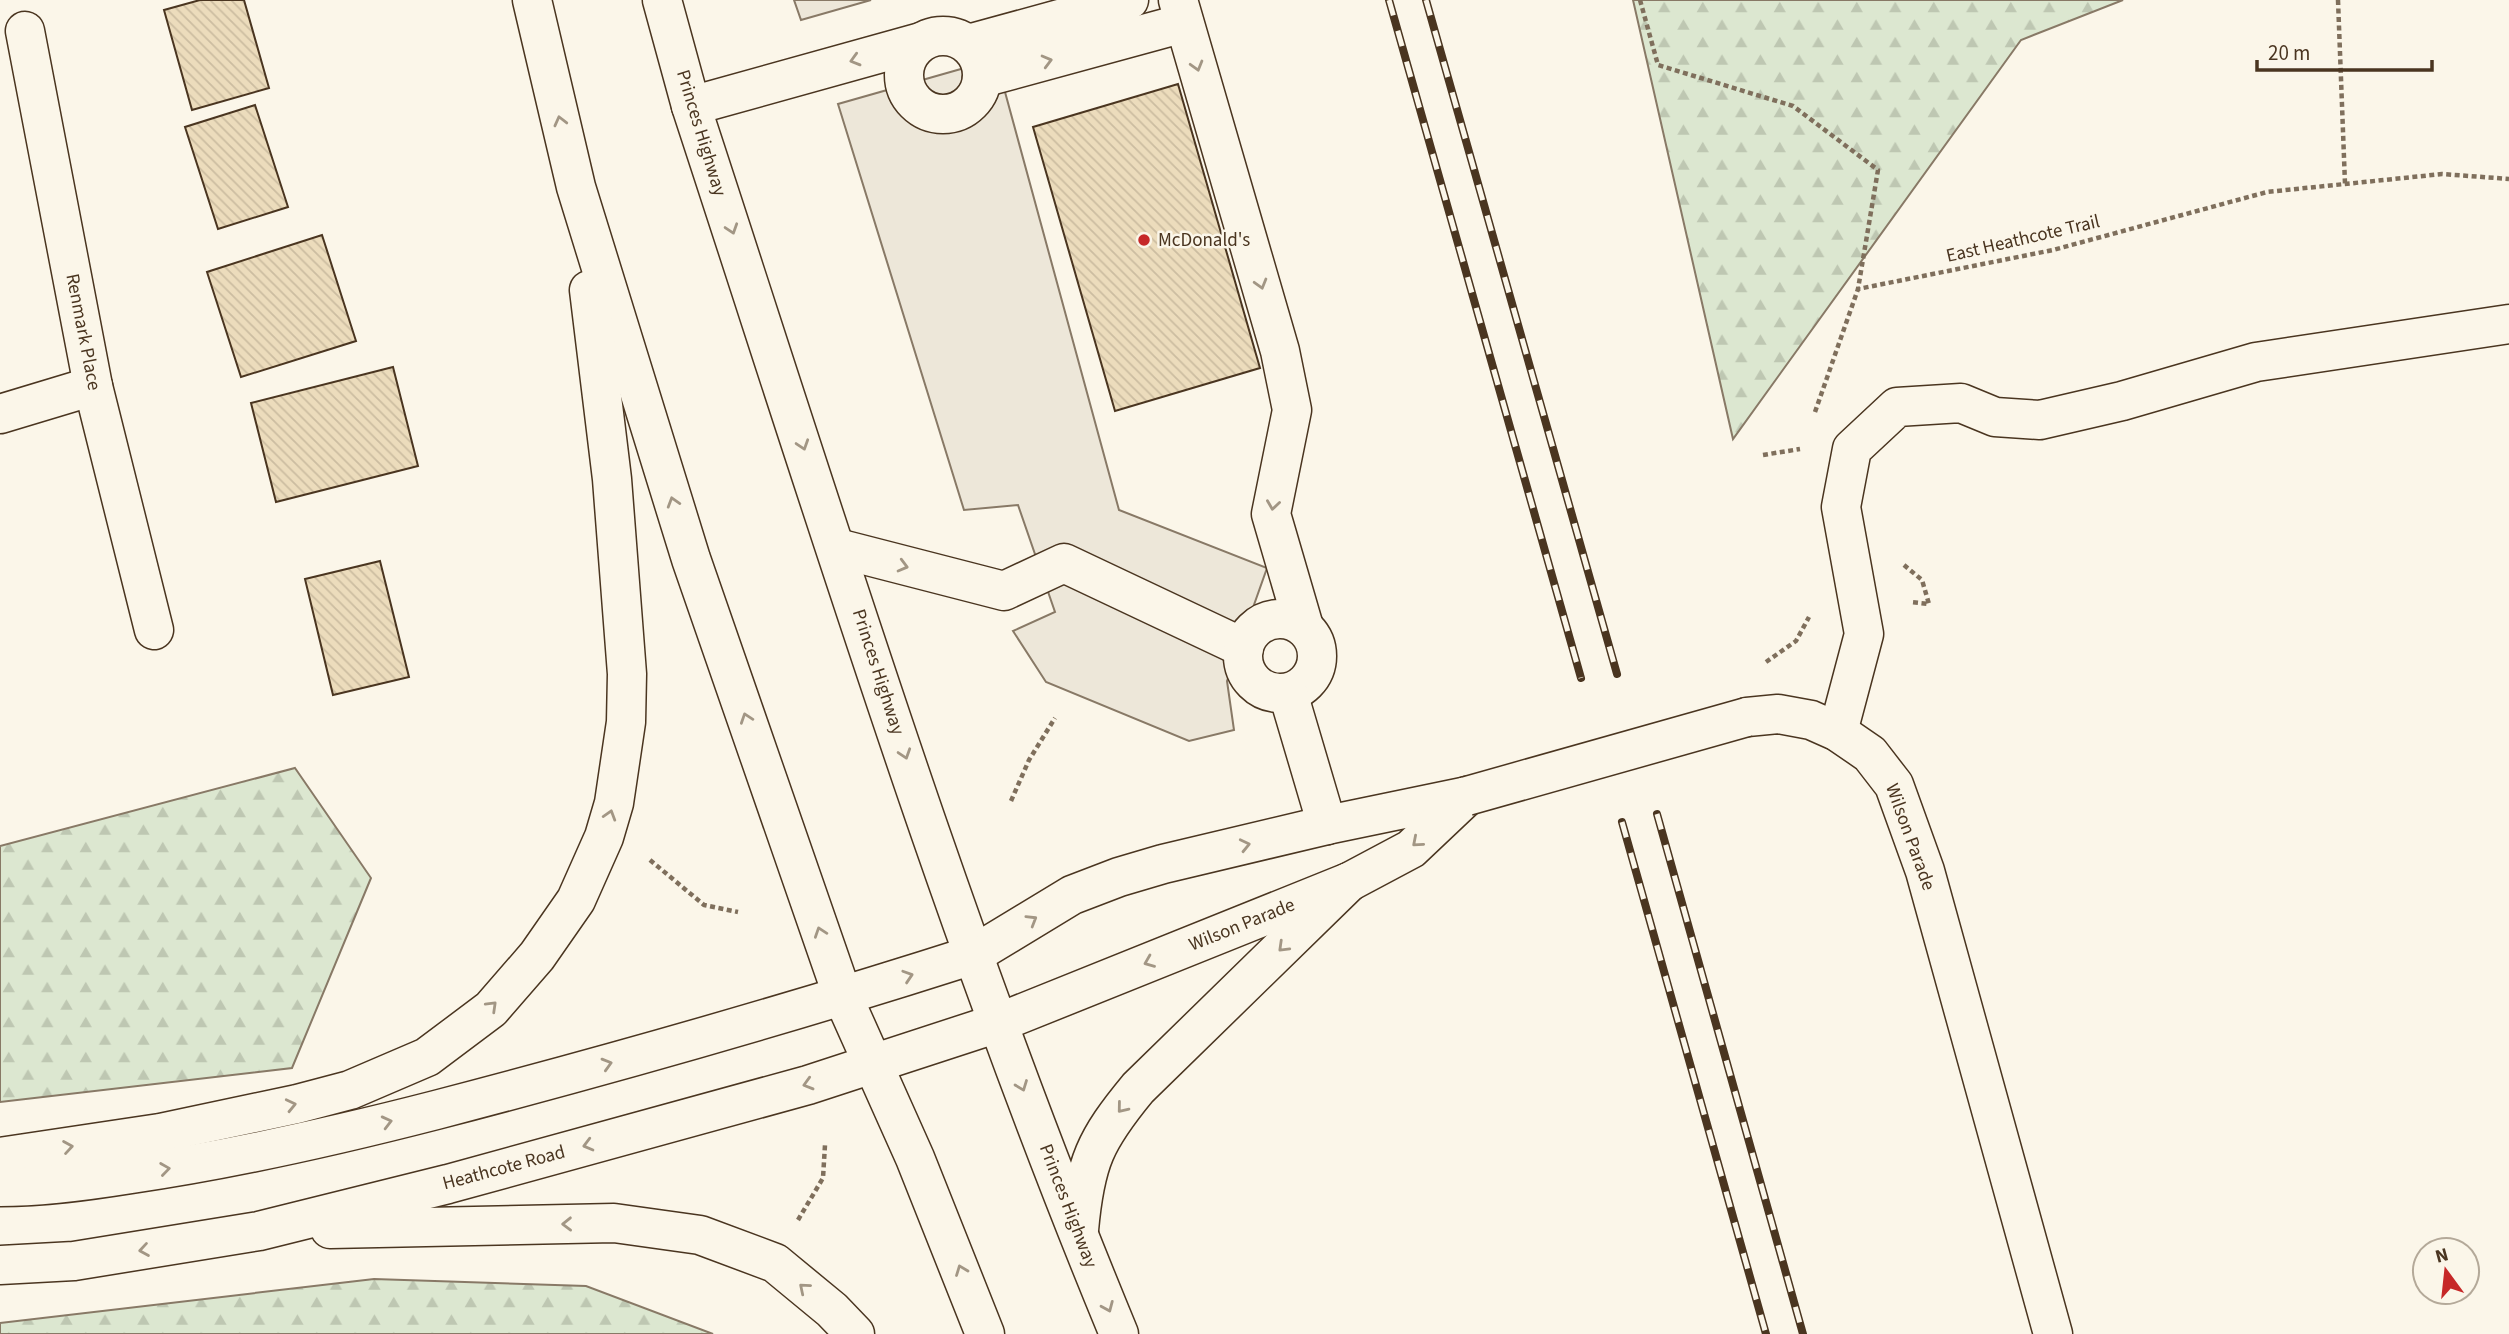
<svg xmlns="http://www.w3.org/2000/svg" width="2509" height="1334" viewBox="0 0 2509 1334" font-family="'Source Sans 3',sans-serif">
<defs>
<pattern id="forest-firs" width="22" height="20" patternUnits="userSpaceOnUse" patternTransform="scale(1.75)"><rect width="22" height="20" fill="#dce7d0"/><path d="M5 1l3.5 6h-7zM16 11l3.5 6h-7z" fill="#bec7b2"/></pattern>
<pattern id="building-back-hatch" width="6" height="6" patternUnits="userSpaceOnUse" patternTransform="scale(1.75)"><rect width="6" height="6" fill="#ecdcbc"/><path d="M-1 5l2 2M0 0l6 6M5-1l2 2" fill="none" stroke="#ccbda1"/></pattern>
</defs>
<rect width="100%" height="100%" fill="#fbf6e9"/>
<g fill="url(#forest-firs)" stroke="#887966" stroke-width="2">
<polygon points="1633,0 2123,0 2021,40 1733,439"/>
<polygon points="295,768 371,878 292,1068 0,1102 0,846"/>
<polygon points="374,1279 586,1286 713,1334 0,1334 0,1323"/>
</g>
<g fill="#ede7d9" stroke="#887966" stroke-width="2">
<polygon points="794,0 871,0 801,20"/>
<polygon points="996,59 1119,510 1267,568 1227,681 1234,730 1189,741 1046,682 1013,631 1055,612 1018,505 964,510 838,104"/>
</g>
<g fill="url(#building-back-hatch)" stroke="#4a3520" stroke-width="2">
<polygon points="200,0 244,0 269,88 192,110 164,10"/>
<polygon points="1178,84 1260,368 1115,411 1033,127"/>
<polygon points="255,105 288,207 218,229 185,127"/>
<polygon points="322,235 356,341 241,377 207,272"/>
<polygon points="393,367 418,466 276,502 251,403"/>
<polygon points="380,561 409,677 333,695 305,579"/>
</g>
<g fill="none" stroke-linecap="round" stroke-linejoin="round">
<g stroke="#4a3520" stroke-width="41">
<g id="minor">
<polyline points="1178,0 1280,351 1292,410 1271,514 1304,627"/>
<polyline points="25,31 93,386 154,630"/>
<circle cx="943" cy="75" r="39"/>
<polyline points="968,44 1129,0"/>
<polyline points="982,78 1184,23"/>
<polyline points="691,106 921,42"/>
<polyline points="0,414 93,386"/>
<polyline points="837,548 1004,591 1064,563 1244,648"/>
<circle cx="1280" cy="656" r="37"/>
<polyline points="1288,693 1327,825"/>
<polyline points="1747,717 1778,714 1811,720 1838,732 1870,754 1894,785 1925,871 2053,1334"/>
<polyline points="1838,732 1864,634 1841,507 1852,449 1897,407 1961,403 1995,417 2040,420 2122,401 2256,362 2509,324"/>
<polyline points="973,955 1072,895 1119,877 1163,864 1327,825 1467,796"/>
<polyline points="998,1023 1349,882 1411,849 1467,796"/>
</g>
</g>
<g stroke="#4a3520" stroke-width="41">
<g id="highway">
<polyline points="532,0 576,187 691,559 843,997 915,1158 985,1334"/>
<path d="M662,0l29,106c135,412 262,828 428,1228"/>
<polyline points="0,1157 160,1133 297,1104 350,1090 427,1057 491,1009 537,956 576,900 604,837 614,803 626,722 627,674 612,479 589,290"/>
<path d="M0,1187c44,0 87,-6 131,-13 103,-15 204,-38 305,-64 180,-47 359,-98 537,-155"/>
<polyline points="330,1229 614,1223 700,1235 775,1263 832,1310 855,1334"/>
<path d="M1079,1230c6,-68 16,-90 59,-142l211,-206"/>
<polyline points="0,1265 74,1261 259,1231 448,1184 808,1085 998,1023"/>
</g>
</g>
<g stroke="#7f6f5c" stroke-width="4.5" stroke-dasharray="5 3.5" stroke-linecap="butt">
<polyline points="1640,0 1658,65 1793,106 1878,170 1858,289"/>
<polyline points="2338,0 2345,184"/>
<polyline points="1815,412 1858,289 2053,250 2267,192 2442,174 2509,179"/>
<polyline points="1763,455 1800,449"/>
<polyline points="1904,565 1922,580 1929,604 1910,602"/>
<polyline points="1766,662 1796,641 1809,617"/>
<polyline points="1011,801 1029,760 1055,718"/>
<polyline points="650,860 704,905 738,912"/>
<polyline points="798,1220 823,1178 825,1145"/>
</g>
<use href="#minor" stroke="#fbf6e9" stroke-width="38"/>
<use href="#highway" stroke="#fbf6e9" stroke-width="38"/>
<g stroke="#4a3520" stroke-width="8">
<g id="rail">
<polyline points="1389,0 1581,678"/>
<polyline points="1426,0 1617,674"/>
<polyline points="1657,814 1803,1334"/>
<polyline points="1622,822 1766,1334"/>
</g>
</g>
<use href="#rail" stroke="#fbf6e9" stroke-width="5" stroke-dasharray="16" stroke-linecap="butt"/>
<g stroke="#4a3520" stroke-width="41" stroke-linecap="butt">
<polyline id="minor-bridge" points="1467,796 1747,717"/>
</g>
<use href="#minor-bridge" stroke="#fbf6e9" stroke-width="38"/>
</g>
<defs><path id="oneway-chevron" d="M-2-3.5L2.5 0L-2 3.5" fill="none" stroke-width="1.6" stroke-linecap="round" stroke-linejoin="round" transform="scale(1.75)"/></defs>
<g stroke="#a29684">
<use href="#oneway-chevron" transform="translate(855 60) rotate(164)"/>
<use href="#oneway-chevron" transform="translate(1047 61) rotate(-15)"/>
<use href="#oneway-chevron" transform="translate(1197 66) rotate(74)"/>
<use href="#oneway-chevron" transform="translate(560 121) rotate(-104)"/>
<use href="#oneway-chevron" transform="translate(732 229) rotate(72)"/>
<use href="#oneway-chevron" transform="translate(1261 284) rotate(74)"/>
<use href="#oneway-chevron" transform="translate(803 445) rotate(72)"/>
<use href="#oneway-chevron" transform="translate(673 502) rotate(-107)"/>
<use href="#oneway-chevron" transform="translate(1273 505) rotate(98)"/>
<use href="#oneway-chevron" transform="translate(903 566) rotate(15)"/>
<use href="#oneway-chevron" transform="translate(746 718) rotate(-109)"/>
<use href="#oneway-chevron" transform="translate(905 754) rotate(72)"/>
<use href="#oneway-chevron" transform="translate(610 815) rotate(-73)"/>
<use href="#oneway-chevron" transform="translate(1417 842) rotate(139)"/>
<use href="#oneway-chevron" transform="translate(1245 845) rotate(-13)"/>
<use href="#oneway-chevron" transform="translate(1032 920) rotate(-31)"/>
<use href="#oneway-chevron" transform="translate(820 932) rotate(-109)"/>
<use href="#oneway-chevron" transform="translate(1283 947) rotate(136)"/>
<use href="#oneway-chevron" transform="translate(1149 962) rotate(158)"/>
<use href="#oneway-chevron" transform="translate(908 976) rotate(-18)"/>
<use href="#oneway-chevron" transform="translate(492 1006) rotate(-44)"/>
<use href="#oneway-chevron" transform="translate(607 1064) rotate(-16)"/>
<use href="#oneway-chevron" transform="translate(808 1084) rotate(164)"/>
<use href="#oneway-chevron" transform="translate(1022 1086) rotate(69)"/>
<use href="#oneway-chevron" transform="translate(291 1105) rotate(-13)"/>
<use href="#oneway-chevron" transform="translate(1122 1108) rotate(129)"/>
<use href="#oneway-chevron" transform="translate(387 1122) rotate(-14)"/>
<use href="#oneway-chevron" transform="translate(588 1145) rotate(165)"/>
<use href="#oneway-chevron" transform="translate(68 1147) rotate(-9)"/>
<use href="#oneway-chevron" transform="translate(165 1169) rotate(-8)"/>
<use href="#oneway-chevron" transform="translate(567 1224) rotate(179)"/>
<use href="#oneway-chevron" transform="translate(144 1250) rotate(171)"/>
<use href="#oneway-chevron" transform="translate(961 1270) rotate(-111)"/>
<use href="#oneway-chevron" transform="translate(804 1288) rotate(-140)"/>
<use href="#oneway-chevron" transform="translate(1108 1307) rotate(67)"/>
</g>
<circle fill="#c62828" stroke="#fbf6e9" stroke-width="2.5" cx="1144" cy="240" r="7"/>
<g text-anchor="middle" dominant-baseline="central" stroke-width="5" stroke-linejoin="round" paint-order="stroke">
<g font-size="19" fill="#4a3520" stroke="#fbf6e9">
<text transform="translate(701 133) rotate(73)">Princes Highway</text>
<text transform="translate(2023 239) rotate(-13)">East Heathcote Trail</text>
<text transform="translate(83 332) rotate(79)">Renmark Place</text>
<text transform="translate(878 672) rotate(72)">Princes Highway</text>
<text transform="translate(1910 837) rotate(70)">Wilson Parade</text>
<text transform="translate(1242 925) rotate(-22)">Wilson Parade</text>
<text transform="translate(504 1168) rotate(-15)">Heathcote Road</text>
<text transform="translate(1068 1206) rotate(69)">Princes Highway</text>
</g>
<g font-size="19" fill="#4a3520" stroke="#fbf6e9" text-anchor="start">
<text x="1158" y="240">McDonald's</text>
</g>
</g>
<g transform="translate(2446 1271) rotate(345)"><circle r="33" fill="#fbf6e9" stroke="#b4a999" stroke-width="2"/>
<path d="M0-5L12 26L0 18L-12 26Z" fill="#c62828"/>
<text y="-10" font-size="19" font-weight="bold" text-anchor="middle" fill="#4a3520">N</text>
</g>
<path d="M2257 60v10h175v-10" fill="none" stroke="#4a3520" stroke-width="3.5"/>
<text x="2268" y="60" font-size="21" fill="#4a3520" stroke="#fbf6e9" stroke-width="5" paint-order="stroke">20 m</text>
</svg>
